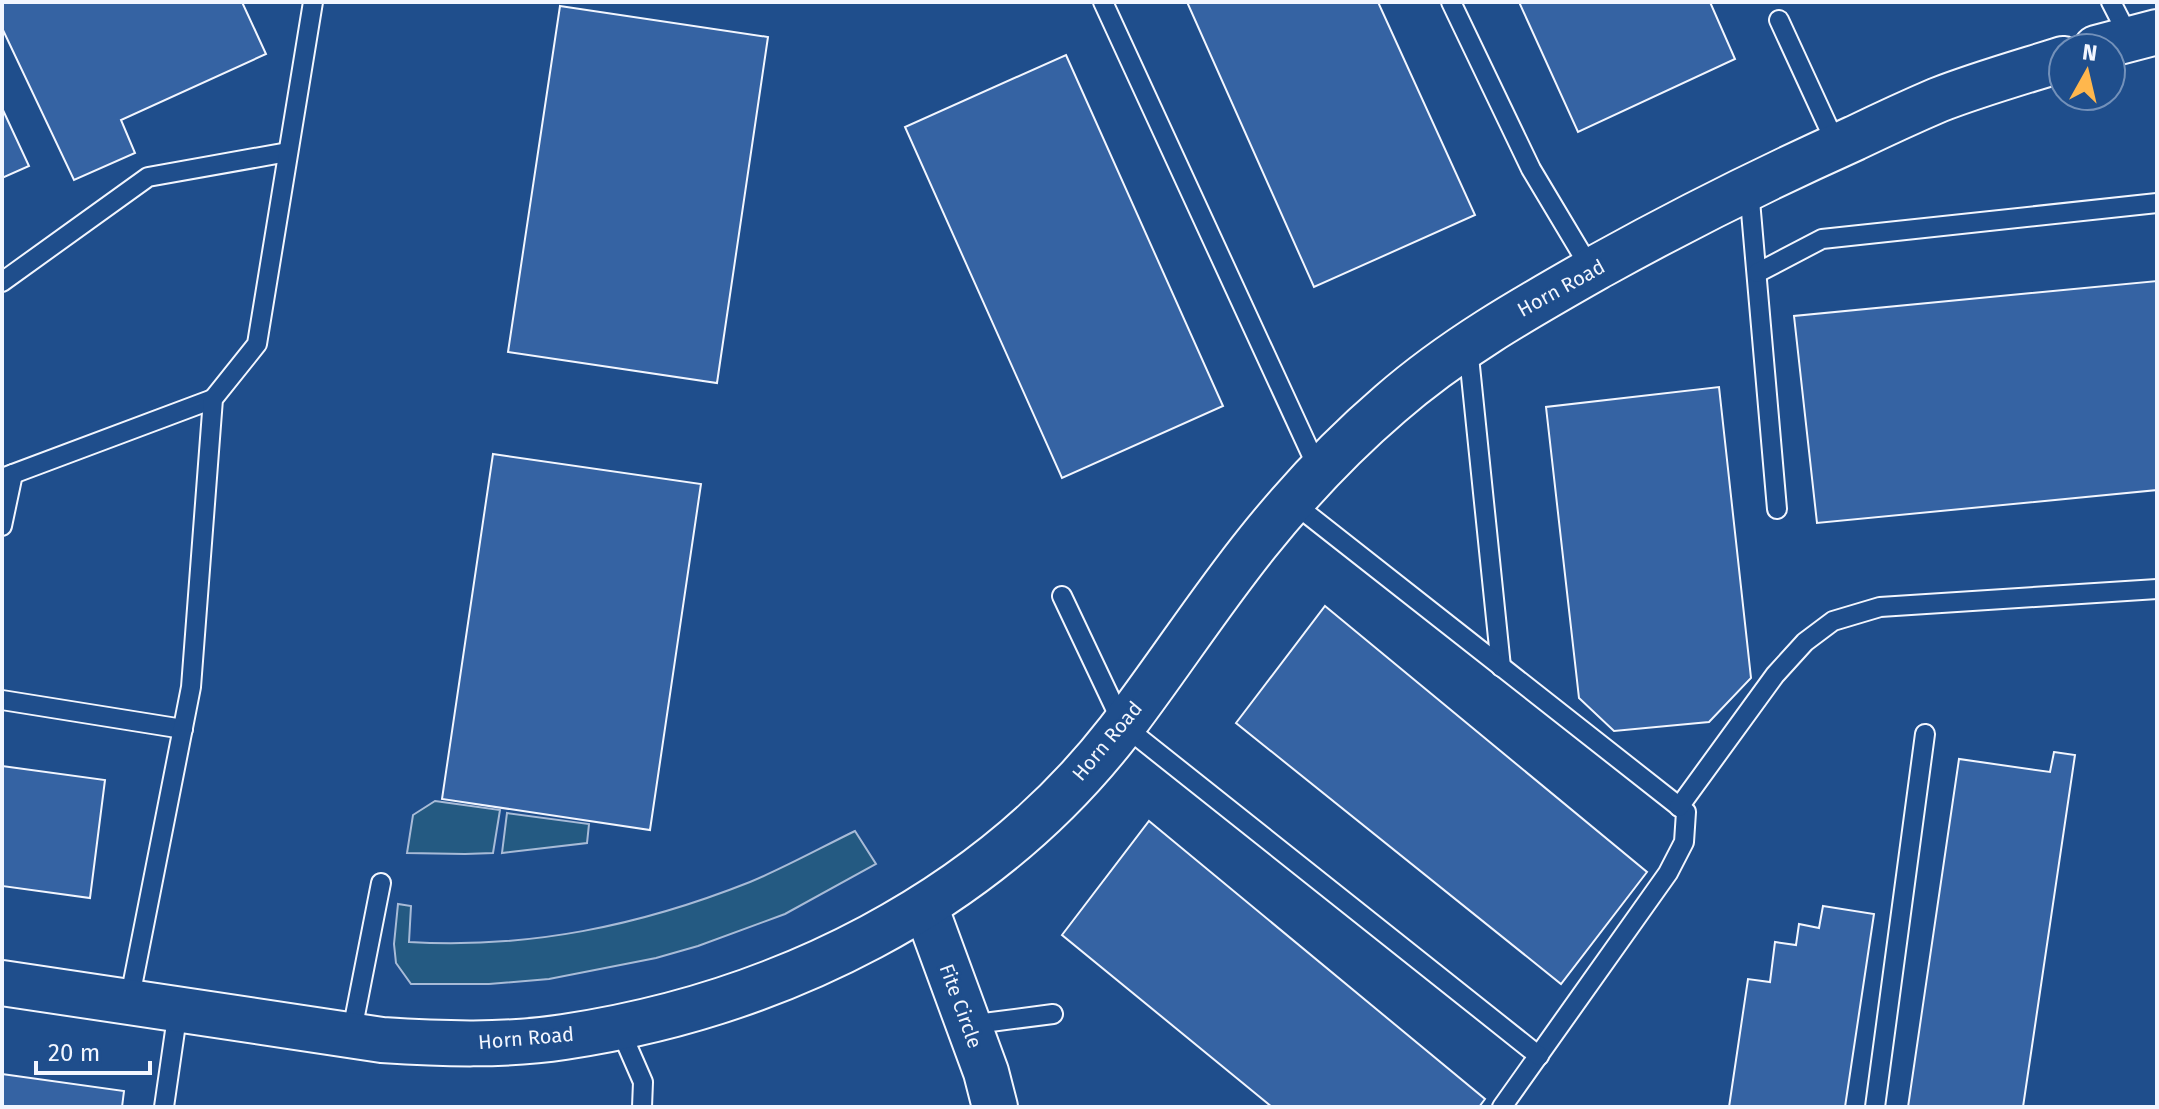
<svg xmlns="http://www.w3.org/2000/svg" width="2159" height="1109" viewBox="0 0 2159 1109" font-family="'Fira Sans',sans-serif">
<rect width="100%" height="100%" fill="#1f4e8c"/>
<g fill="#245a82" stroke="#a8bbd7" stroke-width="2">
<polygon points="435,801 500,810 493,853 465,854 407,853 413,815"/>
<polygon points="507,813 589,824 587,843 502,853"/>
<path d="M855,831l21,33 -91,50 -87,32 -42,12 -107,21 -60,5h-78l-15,-21 -2,-19 4,-40 13,2 -2,36c119,7 230,-16 341,-60 36,-15 70,-34 105,-51z"/>
</g>
<g fill="#3563a3" stroke="#f2f6ff" stroke-width="2">
<polygon points="2,2 242,2 266,54 121,120 135,153 74,180 2,28"/>
<polygon points="1187,2 1378,2 1475,215 1314,287"/>
<polygon points="1519,2 1710,2 1735,59 1578,132"/>
<polygon points="560,6 768,37 717,383 508,352"/>
<polygon points="1066,55 1223,406 1062,478 905,127"/>
<polygon points="2,108 29,166 2,178"/>
<polygon points="2157,281 2157,490 1817,523 1794,316"/>
<polygon points="1719,387 1751,678 1709,722 1614,731 1579,698 1546,407"/>
<polygon points="493,454 701,484 650,830 442,799"/>
<polygon points="1325,606 1647,872 1561,984 1236,723"/>
<polygon points="2054,752 2075,755 2023,1107 1908,1107 1959,759 2050,772"/>
<polygon points="2,766 105,780 90,898 2,886"/>
<polygon points="1149,821 1485,1099 1479,1107 1272,1107 1062,935"/>
<polygon points="1823,906 1874,914 1845,1107 1729,1107 1748,979 1770,982 1775,942 1796,945 1799,924 1819,928"/>
<polygon points="2,1074 124,1091 122,1107 2,1107"/>
</g>
<g fill="none" stroke-linecap="round" stroke-linejoin="round">
<g stroke="#f2f6ff" stroke-width="22">
<g id="lane">
<polyline points="1103,2 1319,471"/>
<polyline points="1451,2 1531,169 1592,271"/>
<polyline points="2111,2 2130,39"/>
<polyline points="1779,20 1837,146"/>
<polyline points="1749,189 1777,509"/>
<polyline points="1757,273 1822,239 2157,203"/>
<polyline points="2,282 148,177 288,152"/>
<polyline points="1468,347 1501,667"/>
<polyline points="2,478 213,399"/>
<polyline points="1292,502 1686,812 1684,842 1668,873 1502,1107"/>
<polyline points="2,526 13,474"/>
<polyline points="1062,596 1123,725 1539,1056"/>
<polyline points="2,700 183,729"/>
<polyline points="1679,807 1775,675 1805,642 1833,621 1880,607 2157,589"/>
<polyline points="129,1002 191,687 213,399 257,344 313,2"/>
<polyline points="968,1025 1053,1014"/>
<polyline points="619,1027 643,1082 642,1107"/>
<polyline points="351,1036 381,883"/>
<polyline points="164,1107 178,1010"/>
<polyline points="1875,1107 1925,734"/>
</g>
</g>
<g stroke="#f2f6ff" stroke-width="48">
<g id="secondary">
<polyline points="2096,48 2157,32"/>
<polyline points="925,906 986,1072 995,1107"/>
<path d="M2,983l380,57c60,4 123,6 182,-3 213,-32 421,-133 555,-306 47,-61 89,-127 138,-188 40,-50 84,-97 133,-139 64,-56 137,-97 211,-139 83,-46 167,-88 254,-127 27,-13 55,-26 83,-38 41,-16 84,-28 125,-41"/>
</g>
</g>
<use href="#lane" stroke="#1f4e8c" stroke-width="18"/>
<use href="#secondary" stroke="#1f4e8c" stroke-width="44"/>
</g>
<g text-anchor="middle" dominant-baseline="central" stroke-width="6" stroke-linejoin="round" paint-order="stroke">
<g font-size="20" fill="#f2f6ff" stroke="#1f4e8c">
<text transform="translate(1561 288) rotate(-29)">Horn Road</text>
<text transform="translate(1107 741) rotate(-50)">Horn Road</text>
<text transform="translate(961 1006) rotate(70)">Fite Circle</text>
<text transform="translate(526 1038) rotate(-5)">Horn Road</text>
</g>
</g>
<rect width="2159" height="1109" fill="none" stroke="#f2f6ff" stroke-width="8"/>
<g transform="translate(2087 72) rotate(8)"><circle r="38" fill="#1f4e8c" stroke="#7391ba" stroke-width="2"/>
<path d="M0-6L14 30L0 20L-14 30Z" fill="#ffb74d"/>
<text y="-12" font-size="22" font-weight="bold" text-anchor="middle" fill="#f2f6ff">N</text>
</g>
<path d="M36 1061v12h114v-12" fill="none" stroke="#f2f6ff" stroke-width="4"/>
<text x="48" y="1061" font-size="24" fill="#f2f6ff" stroke="#1f4e8c" stroke-width="6" paint-order="stroke">20 m</text>
</svg>
